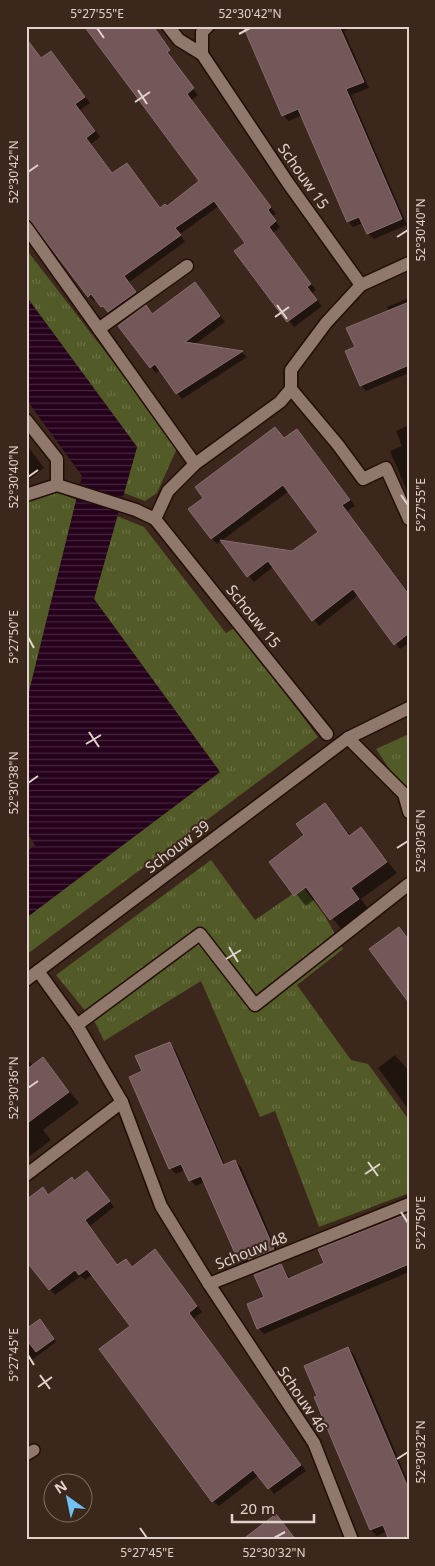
<svg xmlns="http://www.w3.org/2000/svg" width="435" height="1566" viewBox="0 0 435 1566" font-family="'Noto Sans',sans-serif">
<defs>
<pattern id="grass-tufts" width="24" height="20" patternUnits="userSpaceOnUse" patternTransform="scale(1.25)"><rect width="24" height="20" fill="#525a27"/><path d="M3 7l-1-3M5 7V3M7 7l1-3M15 17l-1-3M17 17v-4M19 17l1-3" fill="none" stroke="#6b7145"/></pattern>
<pattern id="water-rules" width="6" height="5" patternUnits="userSpaceOnUse" patternTransform="scale(1.25)"><rect width="6" height="5" fill="#25011c"/><path d="M0 2.5h6" fill="none" stroke="#44253c"/></pattern>
</defs>
<rect width="100%" height="100%" fill="#3c271c"/>
<g fill="url(#grass-tufts)">
<polygon points="26,249 178,446 157,493 145,501 124,493 137,447 26,296"/>
<polygon points="55,491 77,500 26,704 26,502"/>
<polygon points="117,516 144,527 226,633 236,627 318,737 26,955 26,918 220,772 94,599"/>
<polygon points="409,734 409,798 376,749"/>
<polygon points="211,860 255,920 303,887 325,916 343,949 297,985 351,1060 368,1064 409,1120 409,1193 319,1227 275,1111 260,1117 201,981 104,1041 96,1024 56,975"/>
</g>
<polygon fill="url(#water-rules)" points="26,296 137,447 94,599 220,772 26,918 26,852 35,845 26,831 26,704 82,476 26,399"/>
<g fill="#0007">
<polygon points="265,26 354,26 344,31 369,88 351,95 407,225 374,239 368,234 363,223 353,227 348,221 302,115 289,121 283,115"/>
<polygon points="51,53 90,103 80,110 100,137 91,144 113,174 132,170 160,208 167,207 201,181 170,58 198,95 191,100 276,214 272,216 280,227 273,233 316,290 312,293 322,306 294,327 236,251 247,243 219,206 180,234 185,242 129,282 141,298 114,317 97,300 94,301 89,296 42,59"/>
<polygon points="200,289 225,322 194,345 242,352 247,357 182,399 160,370 156,373 151,367 146,307 153,315"/>
<polygon points="409,298 409,373 366,391 361,385 356,348 389,311 387,307"/>
<polygon points="409,425 409,496 390,451 402,446 396,431"/>
<polygon points="297,430 355,506 347,511 409,594 409,643 400,649 358,595 319,626 273,567 254,582 222,542 293,553 320,532 289,491 217,544 211,538 284,439"/>
<polygon points="26,444 44,468 26,482"/>
<polygon points="325,805 351,836 361,829 397,873 361,899 369,910 342,930 316,898 306,906 270,862 306,835"/>
<polygon points="169,1043 175,1049 225,1165 235,1161 241,1167 279,1255 255,1265 250,1260 244,1263 238,1257 205,1182 196,1186 190,1180 185,1170 176,1174 170,1168 143,1072"/>
<polygon points="395,1055 409,1071 409,1110 378,1068"/>
<polygon points="26,1057 33,1066 43,1059 79,1103 43,1130 51,1140 26,1159"/>
<polygon points="92,1178 114,1207 90,1226 118,1266 126,1260 133,1268 160,1256 202,1312 193,1319 306,1471 274,1494 259,1475 219,1506 213,1501 131,1327 92,1275 85,1280 81,1276 55,1295 50,1289 43,1189 49,1196 75,1182"/>
<polygon points="409,1217 409,1272 264,1334 258,1328 266,1298 281,1265 290,1279 326,1264"/>
<polygon points="42,1324 56,1342 26,1364 26,1331"/>
<polygon points="348,1348 354,1354 409,1484 409,1540 391,1540 387,1531 377,1536 371,1530 316,1398"/>
</g>
<g fill="#735759" stroke="#896c6e">
<polygon points="84,26 153,26 170,50 167,52 194,88 187,94 271,207 268,210 276,221 269,227 311,284 307,287 317,300 287,322 234,251 245,243 214,201 175,228 181,235 124,276 136,292 108,312 103,306 101,307 91,294 88,297 26,215 26,38 41,58 51,51 85,97 75,104 95,131 86,138 112,173 127,163 160,208 165,204 167,206 199,181"/>
<polygon points="243,26 339,26 364,82 346,89 402,219 367,234 359,217 347,222 298,109 282,116"/>
<polygon points="195,282 220,316 185,342 243,351 176,394 155,364 150,368 118,326 146,305 152,314"/>
<polygon points="409,302 409,365 360,386 345,351 355,347 346,328"/>
<polygon points="275,427 284,438 297,429 350,500 342,505 409,595 409,633 394,645 353,589 312,621 268,561 247,577 220,540 292,551 318,532 283,485 211,539 188,509 203,498 195,487"/>
<polygon points="325,803 349,836 361,827 387,862 351,888 359,899 330,920 306,887 294,896 269,862 304,835 296,824"/>
<polygon points="399,927 409,940 409,1003 369,949"/>
<polygon points="170,1042 223,1165 235,1160 274,1249 248,1260 245,1254 237,1258 201,1176 189,1181 181,1164 169,1169 129,1077 142,1071 135,1056"/>
<polygon points="43,1057 69,1092 26,1124 26,1070"/>
<polygon points="87,1171 110,1201 85,1220 117,1265 126,1259 132,1267 155,1249 197,1306 189,1313 301,1465 268,1489 253,1470 212,1502 99,1349 130,1326 87,1269 79,1275 75,1270 49,1290 26,1261 26,1200 43,1187 48,1195 72,1177 74,1181"/>
<polygon points="409,1213 409,1264 257,1329 247,1304 264,1297 254,1275 281,1264 288,1279 324,1263 318,1249"/>
<polygon points="40,1319 54,1339 36,1352 26,1339 26,1329"/>
<polygon points="348,1347 409,1490 409,1535 397,1540 389,1540 383,1525 370,1530 314,1397 317,1396 304,1366"/>
<polygon points="276,1514 296,1540 242,1540"/>
</g>
<g fill="none" stroke-linecap="round" stroke-linejoin="round">
<g stroke="#220f06" stroke-width="14">
<polyline id="lane" points="26,1455 34,1450"/>
</g>
<g stroke="#220f06" stroke-width="15">
<g id="street">
<polyline points="168,26 179,40 202,54"/>
<polyline points="208,26 202,32 202,54 288,183 361,285 409,263"/>
<polyline points="26,227 195,464 280,402 291,389 291,370 326,323 361,285"/>
<polyline points="100,328 187,266"/>
<polyline points="291,389 338,445 363,479 386,468 409,519"/>
<polyline points="26,420 57,459 57,485"/>
<polyline points="195,464 168,491 155,519 327,734"/>
<polyline points="26,495 57,485 136,510 155,519"/>
<polyline points="348,738 404,794 409,812"/>
<polyline points="38,971 77,1025 122,1102 161,1206 209,1284 314,1443 352,1540"/>
<polyline points="26,980 348,738 409,708"/>
<polyline points="77,1025 200,934 255,1005 409,884"/>
<polyline points="26,1175 122,1102"/>
<polyline points="209,1284 409,1204"/>
</g>
</g>
<use href="#lane" stroke="#91786c" stroke-width="11"/>
<use href="#street" stroke="#91786c" stroke-width="12"/>
</g>
<path fill="none" stroke="#e1d3cc" stroke-width="2" d="M97,28l7,10M239,34l11,-6M138,90l9,14M135,102l15,-10M28,172l10,-7M397,237l11,-7M277,305l10,14M275,317l14,-10M28,477l10,-7M401,495l7,10M28,637l6,11M89,732l10,15M86,744l15,-9M28,783l10,-7M397,848l11,-7M229,947l9,15M226,959l15,-9M28,1088l10,-7M368,1162l10,14M365,1174l15,-10M401,1212l7,11M28,1355l6,10M40,1375l10,14M38,1387l14,-10M397,1459l11,-7M140,1528l7,10M274,1538l11,-6"/>
<g text-anchor="middle" dominant-baseline="central" stroke-width="4" stroke-linejoin="round" paint-order="stroke">
<g font-size="15" fill="#e1d3cc" stroke="#3c271c">
<text transform="translate(304 176) rotate(55)">Schouw 15</text>
<text transform="translate(254 616) rotate(51)">Schouw 15</text>
<text transform="translate(177 846) rotate(-37)">Schouw 39</text>
<text transform="translate(251 1250) rotate(-22)">Schouw 48</text>
<text transform="translate(303 1399) rotate(56)">Schouw 46</text>
</g>
</g>
<rect width="435" height="1566" fill="none" stroke="#3c271c" stroke-width="55"/>
<g transform="translate(68 1498) rotate(327)"><circle r="24" fill="#3c271c" stroke="#7e6c62"/>
<path d="M0-4L9 19L0 12L-9 19Z" fill="#6fc2f4"/>
<text y="-8" font-size="14" font-weight="bold" text-anchor="middle" fill="#e1d3cc">N</text>
</g>
<path d="M232 1514v8h82v-8" fill="none" stroke="#e1d3cc" stroke-width="2.5"/>
<text x="240" y="1514" font-size="15" fill="#e1d3cc" stroke="#3c271c" stroke-width="4" paint-order="stroke">20 m</text>
<rect x="28" y="28" width="380" height="1510" fill="none" stroke="#e1d3cc" stroke-width="2"/>
<g font-size="12" text-anchor="middle" fill="#e1d3cc">
<text x="97" y="18">5°27'55"E</text>
<text x="250" y="18">52°30'42"N</text>
<text transform="translate(14 172) rotate(-90)" y="4">52°30'42"N</text>
<text transform="translate(421 230) rotate(-90)" y="4">52°30'40"N</text>
<text transform="translate(14 477) rotate(-90)" y="4">52°30'40"N</text>
<text transform="translate(421 505) rotate(-90)" y="4">5°27'55"E</text>
<text transform="translate(14 637) rotate(-90)" y="4">5°27'50"E</text>
<text transform="translate(14 783) rotate(-90)" y="4">52°30'38"N</text>
<text transform="translate(421 841) rotate(-90)" y="4">52°30'36"N</text>
<text transform="translate(14 1088) rotate(-90)" y="4">52°30'36"N</text>
<text transform="translate(421 1223) rotate(-90)" y="4">5°27'50"E</text>
<text transform="translate(14 1355) rotate(-90)" y="4">5°27'45"E</text>
<text transform="translate(421 1452) rotate(-90)" y="4">52°30'32"N</text>
<text x="147" y="1557">5°27'45"E</text>
<text x="274" y="1557">52°30'32"N</text>
</g>
</svg>
